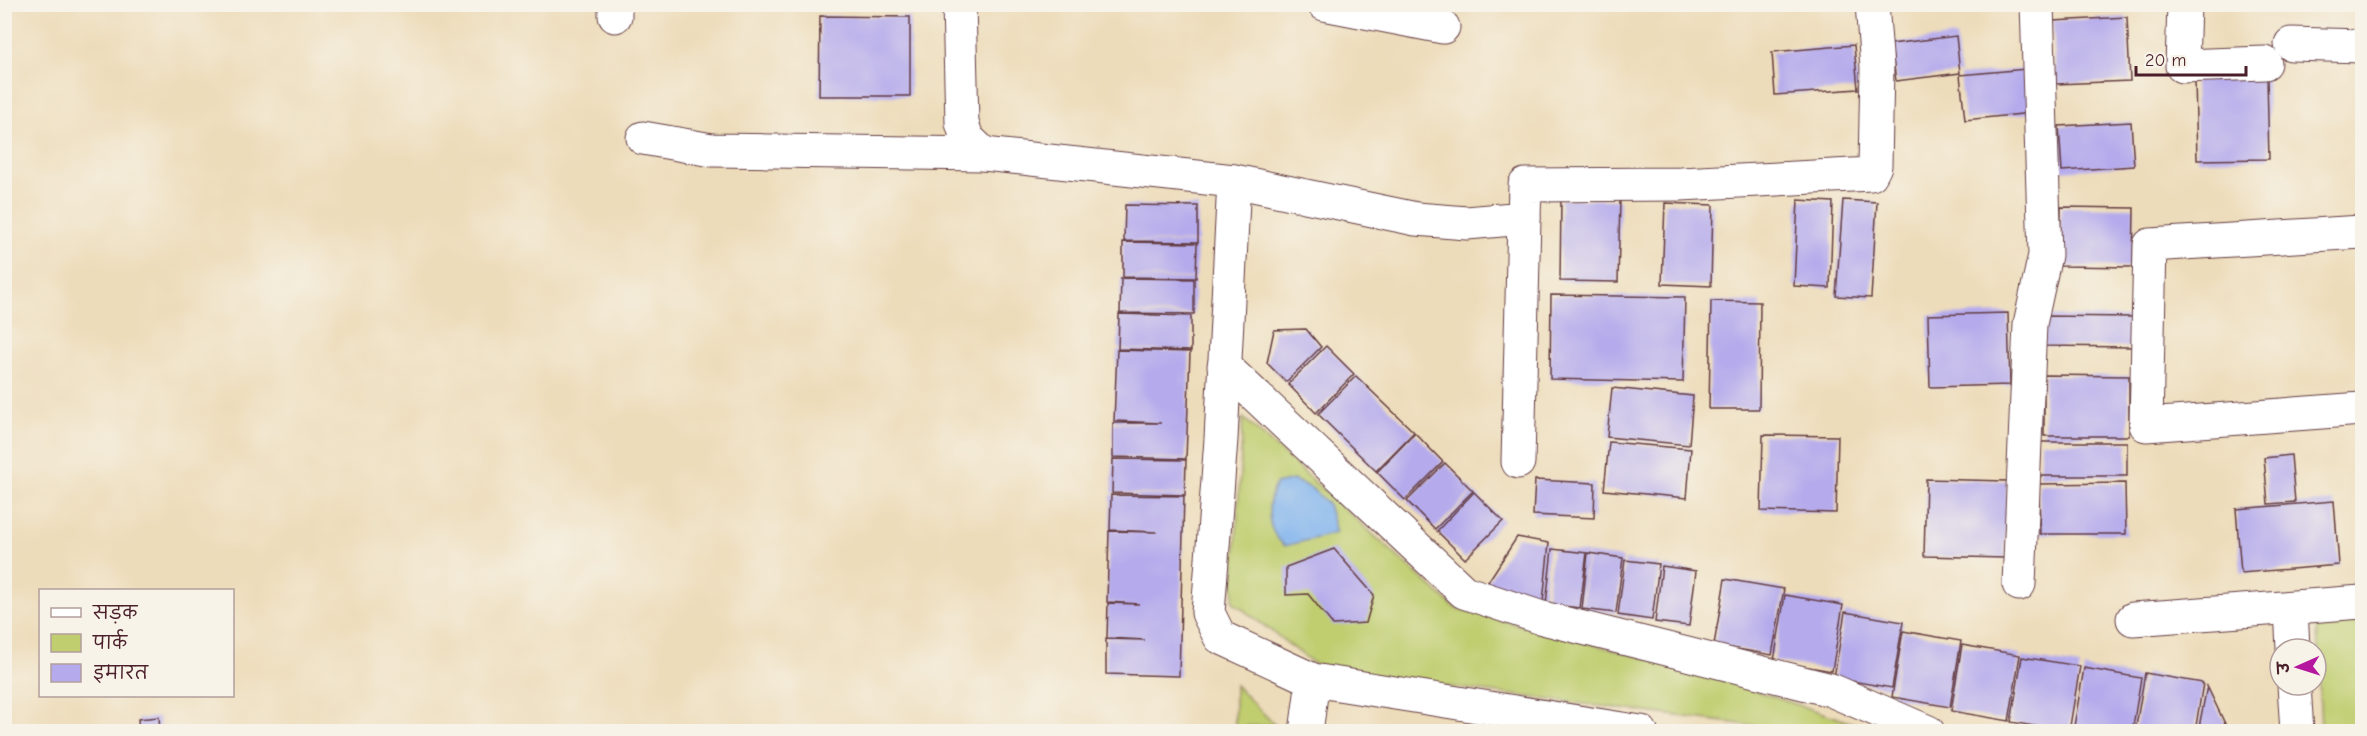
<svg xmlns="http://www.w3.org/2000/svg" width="2367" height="736" viewBox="0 0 2367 736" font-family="'Comic Neue','Playpen Sans Deva',sans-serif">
<rect width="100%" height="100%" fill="#f7f3e8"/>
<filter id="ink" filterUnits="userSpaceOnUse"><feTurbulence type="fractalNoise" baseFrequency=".0167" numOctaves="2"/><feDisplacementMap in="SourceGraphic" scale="12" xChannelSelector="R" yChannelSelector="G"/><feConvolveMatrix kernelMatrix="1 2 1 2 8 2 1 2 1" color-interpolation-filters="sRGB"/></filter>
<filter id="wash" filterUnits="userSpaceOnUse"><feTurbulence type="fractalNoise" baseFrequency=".008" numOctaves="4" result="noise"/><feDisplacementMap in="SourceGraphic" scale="24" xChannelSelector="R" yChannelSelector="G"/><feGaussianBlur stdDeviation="1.35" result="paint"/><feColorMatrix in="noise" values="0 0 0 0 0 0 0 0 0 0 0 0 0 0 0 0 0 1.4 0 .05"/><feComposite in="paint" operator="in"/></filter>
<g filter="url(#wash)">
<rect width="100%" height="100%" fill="#eddcba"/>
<g fill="#c0ce70" stroke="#85764e" stroke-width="1.5">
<polygon points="1243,418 1455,608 1701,673 1877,731 1796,731 1324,671 1233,602"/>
<polygon points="2362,621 2362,731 2321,731 2317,623"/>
<polygon points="1235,685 1275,725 1235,727"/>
</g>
<path fill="#81b4ee" stroke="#666a8c" stroke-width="1.5" d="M1293,480l18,8 17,16 8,29 -51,13c-3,-3 -8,-7 -10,-11 -9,-14 -7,-38 1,-51z"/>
<g id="blocks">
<g fill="#b5abec">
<polygon points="820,16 910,17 910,96 819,96"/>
<polygon points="2127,17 2130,81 2056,84 2053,21"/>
<polygon points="1956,36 1960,73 1896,81 1891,44"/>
<polygon points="1854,45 1858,89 1775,95 1772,52"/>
<polygon points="2026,69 2031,113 1965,120 1960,75"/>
<polygon points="2267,78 2269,159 2197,160 2195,80"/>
<polygon points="2131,122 2134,166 2062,171 2059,126"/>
<polygon points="1561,199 1620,200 1618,282 1560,281"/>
<polygon points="1798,200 1833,202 1830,288 1794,286"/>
<polygon points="1843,200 1877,202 1871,298 1836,296"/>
<polygon points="1665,203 1713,205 1711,286 1662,284"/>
<polygon points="1125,205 1198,206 1198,242 1124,241"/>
<polygon points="2061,207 2134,208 2133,267 2060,266"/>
<polygon points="1123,242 1197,243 1196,278 1123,277"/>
<polygon points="1121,278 1194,279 1194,314 1120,313"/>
<polygon points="1551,295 1685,297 1683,382 1550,379"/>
<polygon points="1711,301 1760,302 1759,409 1709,409"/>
<polygon points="2008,313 2010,385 1930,387 1928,315"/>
<polygon points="1119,314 1191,316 1191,351 1118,349"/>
<polygon points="2044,316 2133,317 2132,347 2044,346"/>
<polygon points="1306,329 1321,347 1286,382 1267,363 1274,330"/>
<polygon points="1326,346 1354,374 1316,413 1288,384"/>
<polygon points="1117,350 1190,352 1186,459 1113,457 1113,423 1161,423 1114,421"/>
<polygon points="2044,375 2129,376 2129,436 2044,436"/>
<polygon points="1356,376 1414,432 1376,471 1318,414"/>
<polygon points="1612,388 1693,396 1689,445 1607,437"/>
<polygon points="1415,433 1443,462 1405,500 1377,472"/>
<polygon points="1763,435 1838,436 1836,513 1761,511"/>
<polygon points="1609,442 1691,449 1687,498 1604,490"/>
<polygon points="2041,442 2127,442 2127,476 2040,476"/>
<polygon points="2291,455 2295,502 2268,504 2264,458"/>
<polygon points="1113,459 1186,460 1185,495 1112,493"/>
<polygon points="1445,463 1473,491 1435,529 1407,501"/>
<polygon points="1926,479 2007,481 2005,558 1924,556"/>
<polygon points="1535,480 1595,483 1594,518 1533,515"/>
<polygon points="2125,483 2126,534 2040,534 2039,484"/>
<polygon points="1474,492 1503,521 1465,559 1437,531"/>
<polygon points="1111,495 1184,496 1179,676 1106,674 1106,639 1145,640 1107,638 1108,603 1139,604 1107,602 1109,531 1157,532 1110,530"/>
<polygon points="2334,501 2339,565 2241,573 2236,509"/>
<polygon points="1517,537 1549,543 1543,602 1484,588"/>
<polygon points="1334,549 1374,595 1366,623 1333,625 1308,594 1286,595 1286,567"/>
<polygon points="1552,549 1587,553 1580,608 1546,604"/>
<polygon points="1588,553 1623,558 1616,613 1582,609"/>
<polygon points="1625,560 1659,564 1652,620 1618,615"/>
<polygon points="1662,566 1696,571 1689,626 1655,622"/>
<polygon points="1725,579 1784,589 1772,655 1714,645"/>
<polygon points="1785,595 1843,605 1832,671 1774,661"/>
<polygon points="1845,612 1903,622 1892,688 1834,678"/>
<polygon points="1903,631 1961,641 1950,707 1892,697"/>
<polygon points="1962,645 2020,655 2009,721 1951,711"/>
<polygon points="2022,657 2080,666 2069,732 2011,722"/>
<polygon points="2084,668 2141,678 2132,732 2073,732"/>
<polygon points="2145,673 2203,683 2195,732 2135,732"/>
<polygon points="2207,686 2229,732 2198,732"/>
<polygon points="159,717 160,732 139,732 138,719"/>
</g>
</g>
</g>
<g filter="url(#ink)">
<use href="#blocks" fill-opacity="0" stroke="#623b40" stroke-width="1.5"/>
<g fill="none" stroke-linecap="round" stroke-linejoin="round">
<g stroke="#623b40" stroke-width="35">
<g id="minor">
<polyline points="959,4 962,123 967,138 984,154 1234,181 1416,219 1467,223 1524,218 1525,185 1681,184 1871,174 1875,166 1877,68 1872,4"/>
<polyline points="1324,4 1443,27"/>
<polyline points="2184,4 2182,66 2265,63"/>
<polyline points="615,16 615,4"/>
<polyline points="2291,44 2362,46"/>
<polyline points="643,138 712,150 984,154"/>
<polyline points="1234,181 1221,439 1208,613 1220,637 1313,680 1641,732"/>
<polyline points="2362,232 2150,245 2146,425 2362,409"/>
<polyline points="1224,366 1464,592 1539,617 1831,690 1928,732"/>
<polyline points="1518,462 1524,218"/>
<polyline points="2019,584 2030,324 2045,255 2037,4"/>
<polyline points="2291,608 2293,649"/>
<polyline points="2133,619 2362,602"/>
<polyline points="2294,685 2297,732"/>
<polyline points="1306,732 1313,680"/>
</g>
</g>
<use href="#minor" stroke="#fff" stroke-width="33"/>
</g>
</g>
<rect width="2367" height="736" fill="none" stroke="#f7f3e8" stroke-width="24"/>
<rect x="39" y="589" width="195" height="108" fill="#f7f3e8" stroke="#b29e9c" stroke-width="1.5"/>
<rect x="51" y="608" width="30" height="9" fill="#ffffff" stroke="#b29e9c" stroke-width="1.5"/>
<text x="93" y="619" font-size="18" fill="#4a1f2b">सड़क</text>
<rect x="51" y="634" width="30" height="18" fill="#c0ce70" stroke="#b29e9c" stroke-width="1.5"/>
<text x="93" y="649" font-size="18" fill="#4a1f2b">पार्क</text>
<rect x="51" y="664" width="30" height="18" fill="#b5abec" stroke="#b29e9c" stroke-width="1.5"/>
<text x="93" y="679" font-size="18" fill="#4a1f2b">इमारत</text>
<g transform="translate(2298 667) rotate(267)"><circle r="28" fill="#f7f3e8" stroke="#b29e9c" stroke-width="1.5"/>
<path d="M0-4.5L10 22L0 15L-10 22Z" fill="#b5179e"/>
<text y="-9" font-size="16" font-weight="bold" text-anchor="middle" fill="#4a1f2b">उ</text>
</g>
<path d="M2136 66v9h110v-9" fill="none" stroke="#4a1f2b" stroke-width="3"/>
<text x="2145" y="66" font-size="18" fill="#4a1f2b" stroke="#f7f3e8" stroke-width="4.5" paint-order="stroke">20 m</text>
</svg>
